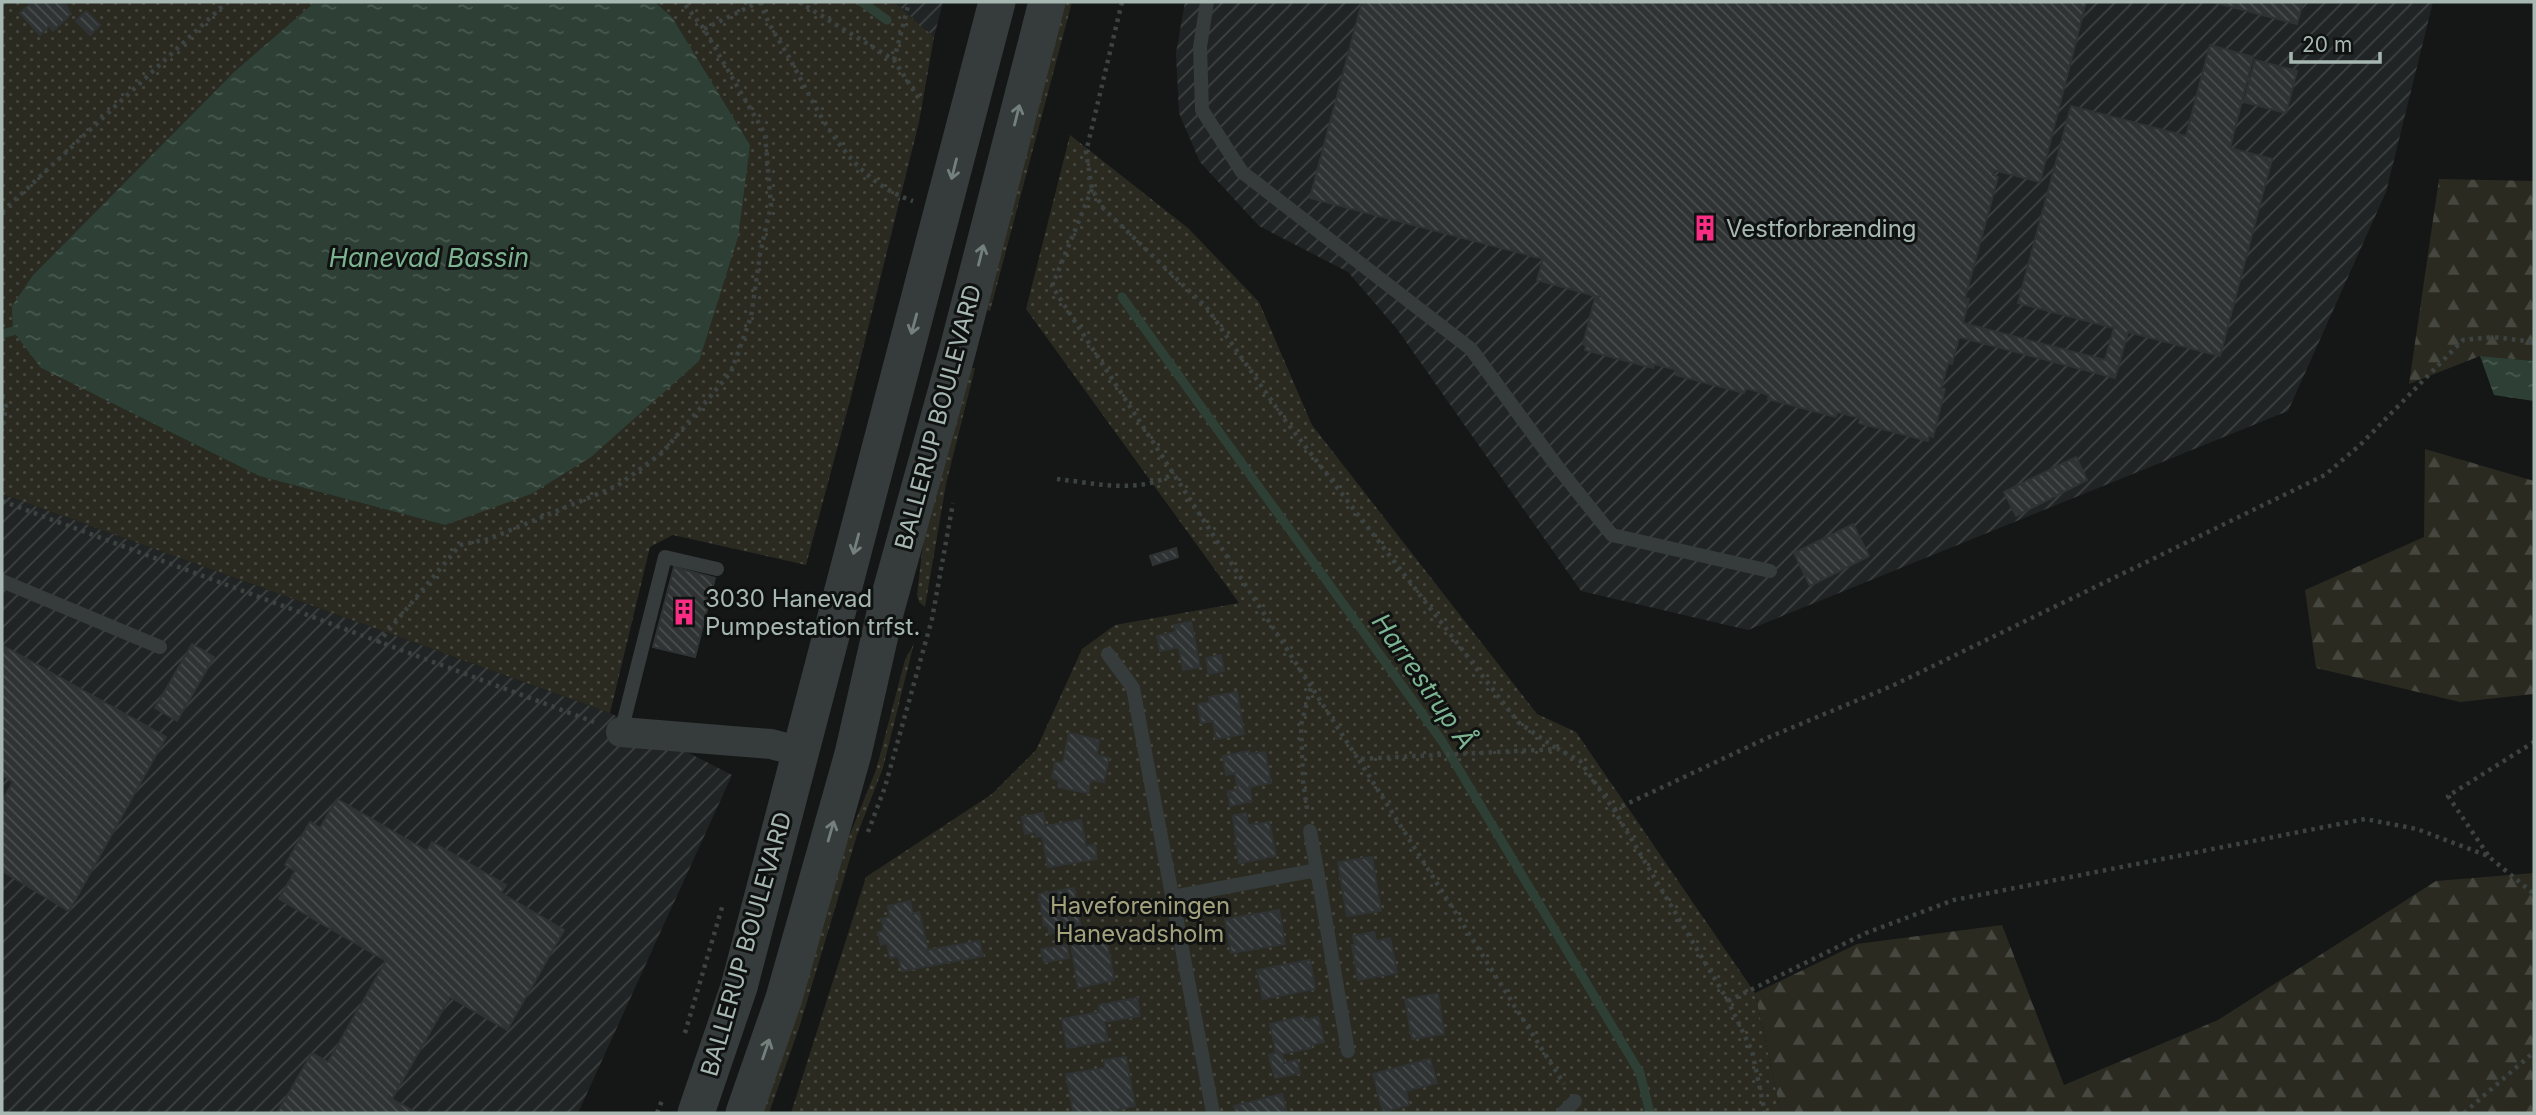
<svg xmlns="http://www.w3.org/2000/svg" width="2536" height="1115" viewBox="0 0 2536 1115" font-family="Inter,sans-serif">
<defs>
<pattern id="industrial-furrows" width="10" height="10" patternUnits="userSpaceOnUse" patternTransform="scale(1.75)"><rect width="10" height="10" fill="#212424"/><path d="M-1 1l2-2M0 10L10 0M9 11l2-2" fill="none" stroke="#3e4241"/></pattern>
<pattern id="grass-dots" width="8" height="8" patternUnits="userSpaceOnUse" patternTransform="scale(1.75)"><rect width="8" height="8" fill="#2a2a21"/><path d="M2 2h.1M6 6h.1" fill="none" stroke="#46473f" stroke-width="1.8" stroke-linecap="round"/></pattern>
<pattern id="forest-firs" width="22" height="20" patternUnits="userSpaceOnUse" patternTransform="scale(1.75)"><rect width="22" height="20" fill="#2a2a21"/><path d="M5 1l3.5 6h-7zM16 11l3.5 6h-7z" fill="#46473f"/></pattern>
<pattern id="water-ripples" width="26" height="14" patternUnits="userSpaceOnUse" patternTransform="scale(1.75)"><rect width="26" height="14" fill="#2e4035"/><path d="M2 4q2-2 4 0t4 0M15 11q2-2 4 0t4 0" fill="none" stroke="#495a50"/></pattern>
<pattern id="building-back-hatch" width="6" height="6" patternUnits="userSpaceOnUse" patternTransform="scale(1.75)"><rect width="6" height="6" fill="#303333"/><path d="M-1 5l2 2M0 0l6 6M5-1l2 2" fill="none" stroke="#4b4e4e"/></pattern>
</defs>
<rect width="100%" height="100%" fill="#151717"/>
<g fill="url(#industrial-furrows)">
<polygon points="894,2 943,2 934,37"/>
<polygon points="1185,2 2433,2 2386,192 2288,411 1748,630 1581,591 1397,329 1348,272 1259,226 1200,162 1179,113 1176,53"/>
<polygon points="2,494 610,713 732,775 578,1113 2,1113"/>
</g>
<g fill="url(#grass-dots)">
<polygon points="2,2 315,2 235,71 33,275 12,306 41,368 259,476 445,525 750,145 672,17 655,2 894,2 934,37 919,122 852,393 806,565 673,535 650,547 610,713 2,494"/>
<polygon points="1063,2 1072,2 990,311 983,309"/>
<polygon points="1070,135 1188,228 1259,302 1312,425 1537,714 1576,732 1755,993 1781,1113 791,1113 866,877 992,794 1036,750 1082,649 1115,625 1239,603 1026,309"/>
<polygon points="967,368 975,368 946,484 925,607 919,602 917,595 924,534"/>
<polygon points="914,643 883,768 857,835 799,1028 769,1113 761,1113 846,844 876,770 905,660"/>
</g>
<g fill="url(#forest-firs)">
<polygon points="2439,179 2534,181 2534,361 2480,356 2409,384"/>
<polygon points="2425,449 2534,481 2534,694 2460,702 2316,668 2305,590 2424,537"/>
<polygon points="2534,873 2534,1113 1781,1113 1755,993 1857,944 2002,925 2064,1085 2218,1020 2436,881"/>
</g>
<g fill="url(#water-ripples)">
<polygon points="315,2 655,2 672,17 750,145 738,237 699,361 591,457 531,494 445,525 259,476 41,368 13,331 12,306 33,275 235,71"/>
<polygon points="2480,356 2534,361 2534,401 2494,395"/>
</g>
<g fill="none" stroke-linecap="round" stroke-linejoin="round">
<g stroke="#2e4035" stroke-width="9">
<polyline points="862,2 887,20"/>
<polyline points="1122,297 1442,741 1640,1073 1650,1113"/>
<polyline points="2,334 13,331"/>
</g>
</g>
<g fill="url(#building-back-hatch)" stroke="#2f3333" stroke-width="2">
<polygon points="32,2 64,2 71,14 53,31 49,26 40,35 20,13"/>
<polygon points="1362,2 2086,2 2040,182 1994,170 1993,175 1998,177 1965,298 1969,299 1963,323 2105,360 2114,328 2018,303 2071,106 2186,136 2210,45 2253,57 2230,148 2272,159 2220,356 2128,332 2115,378 1959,337 1952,364 1948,363 1941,388 1945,389 1933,437 1929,435 1928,441 1859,423 1860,418 1837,412 1836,417 1768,399 1769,395 1746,388 1744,393 1676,375 1677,370 1654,364 1653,368 1585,350 1586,346 1583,344 1595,298 1598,299 1599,297 1537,280 1543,259 1310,198"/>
<polygon points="2213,2 2303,2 2297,24"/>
<polygon points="86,11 100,25 90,35 76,21"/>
<polygon points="2255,60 2297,71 2286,113 2244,102"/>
<polygon points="2076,457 2087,480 2016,516 2004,492"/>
<polygon points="1853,524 1869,556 1810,586 1794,553"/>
<polygon points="1176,548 1178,557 1153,565 1150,556"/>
<polygon points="674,567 715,578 695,657 653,647"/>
<polygon points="1191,622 1200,667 1183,670 1179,647 1160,651 1157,636 1176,632 1174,625"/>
<polygon points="192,644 214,657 177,721 155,708"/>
<polygon points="2,645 166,737 69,911 2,871 2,800 13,782 2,775"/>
<polygon points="1221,655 1224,671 1209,674 1206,658"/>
<polygon points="1237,692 1244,734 1216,739 1213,721 1201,723 1198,704 1210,702 1209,697"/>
<polygon points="1069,733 1099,740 1097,755 1109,758 1104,782 1091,780 1088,793 1058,787 1059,780 1052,778 1055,762 1063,763"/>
<polygon points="1249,751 1249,754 1265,752 1271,783 1249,787 1252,801 1230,806 1228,791 1238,790 1235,773 1226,775 1223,756"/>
<polygon points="337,799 427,851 432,842 506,885 501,893 564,930 507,1030 450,997 392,1099 417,1113 277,1113 312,1053 328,1062 386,961 279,899 295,871 285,865 310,822 320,828"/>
<polygon points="1043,813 1045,826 1081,820 1086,846 1095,845 1097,859 1048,867 1042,836 1036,837 1036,832 1025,834 1022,817"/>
<polygon points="1246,813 1248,825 1269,822 1276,856 1239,863 1233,816"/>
<polygon points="1372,857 1381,911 1347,916 1338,862"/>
<polygon points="1074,888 1081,929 1049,934 1048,925 1044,926 1039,894"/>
<polygon points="910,901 913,914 919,912 928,950 979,941 983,956 902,971 898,956 890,958 887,943 881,945 878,932 884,931 881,919 890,917 888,906"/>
<polygon points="1279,910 1285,944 1231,953 1225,919"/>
<polygon points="1374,932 1376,941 1390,938 1397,973 1358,980 1352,945 1355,945 1353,936"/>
<polygon points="1098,941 1107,941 1114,980 1078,988 1071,945"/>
<polygon points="1067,945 1069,958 1044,962 1041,949"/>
<polygon points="1310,960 1315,989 1263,999 1257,970"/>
<polygon points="1438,994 1444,1034 1412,1039 1405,999"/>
<polygon points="1137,998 1140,1016 1104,1022 1108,1041 1067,1048 1062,1019 1100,1012 1099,1005"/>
<polygon points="1304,1016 1305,1020 1318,1017 1324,1042 1311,1045 1311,1048 1282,1054 1284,1063 1297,1060 1300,1073 1275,1078 1269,1055 1276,1053 1270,1024"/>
<polygon points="1126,1057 1135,1106 1116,1110 1116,1113 1070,1113 1073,1111 1066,1074 1105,1068 1104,1060"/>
<polygon points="1430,1059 1437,1083 1406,1091 1409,1105 1383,1112 1373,1074"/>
<polygon points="1282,1094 1287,1113 1236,1113 1234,1106"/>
</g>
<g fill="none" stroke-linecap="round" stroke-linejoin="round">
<g stroke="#3c4341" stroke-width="4.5" stroke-dasharray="3.5 5" stroke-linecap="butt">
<path d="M761,2c4,19 19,39 29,57 30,56 58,120 123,142"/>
<polyline points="799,2 894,60 921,102"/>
<polyline points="1122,2 1086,152 1092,189 1103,208 1207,308 1285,420 1518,722 1557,749"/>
<polyline points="704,29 759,2"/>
<polyline points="894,60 909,2"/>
<polyline points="1092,189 1052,286 1358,759 1558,749 1580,761 1614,810 1728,1001 1752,1051 1765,1113"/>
<polyline points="2,212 227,2"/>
<polyline points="2,396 6,407 2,431"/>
<path d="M1057,479c37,4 84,16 117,-6"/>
<polyline points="2,501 594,722"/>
<polyline points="378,643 460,545 489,539 617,486 662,453 731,372 751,317 760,254 771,206 765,134 704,29 683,2"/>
<polyline points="1359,760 1564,1084"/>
<polyline points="1307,809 1303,781 1301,725 1311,687"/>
<polyline points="1614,810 1767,738 1894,685 2325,475 2361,444 2463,340 2493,337 2534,342"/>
<polyline points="868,832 885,787 932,619 953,503"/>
<polyline points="2488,855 2448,796 2534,742"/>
<polyline points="1728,1001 1866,933 1954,900 2365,819 2417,829 2488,856 2534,894"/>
<polyline points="685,1033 723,904"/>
<polyline points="657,1113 663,1098"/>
<polyline points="2464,1113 2534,1052"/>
</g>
<g stroke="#363c3b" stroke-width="14">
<polyline points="1207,2 1200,47 1202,110 1242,172 1471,349 1556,465 1612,535 1770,571"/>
<polyline points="2,581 160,647"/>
<polyline points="1108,654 1133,688 1213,1113"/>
<polyline points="621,732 665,557 717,569"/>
<polyline points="1310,831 1317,870"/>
<polyline points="1172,897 1317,870 1348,1051"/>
<polyline points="1563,1113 1575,1101"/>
</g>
<polyline stroke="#363c3b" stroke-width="30" points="621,732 771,744 801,752"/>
<g stroke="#363c3b" stroke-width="37">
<polyline points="696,1113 739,987 997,2"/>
<polyline points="744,1113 784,998 853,754 885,613 958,349 1047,2"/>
</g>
</g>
<defs><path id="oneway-shaft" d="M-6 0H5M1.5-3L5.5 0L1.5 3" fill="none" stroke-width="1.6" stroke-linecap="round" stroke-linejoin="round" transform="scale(1.75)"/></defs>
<g stroke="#74807c">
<use href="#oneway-shaft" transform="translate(1017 115) rotate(-76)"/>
<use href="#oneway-shaft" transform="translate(954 169) rotate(104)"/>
<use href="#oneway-shaft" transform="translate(981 255) rotate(-76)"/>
<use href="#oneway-shaft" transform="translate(914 324) rotate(105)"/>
<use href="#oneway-shaft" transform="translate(856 544) rotate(105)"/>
<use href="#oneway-shaft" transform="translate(831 831) rotate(-74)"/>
<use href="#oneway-shaft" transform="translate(766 1049) rotate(-71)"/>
</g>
<defs>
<g id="building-bare" transform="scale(2.1)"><path d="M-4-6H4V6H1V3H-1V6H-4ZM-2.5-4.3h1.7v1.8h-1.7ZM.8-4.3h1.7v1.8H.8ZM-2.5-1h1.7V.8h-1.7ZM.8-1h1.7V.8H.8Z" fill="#f82d83" stroke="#101212" stroke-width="2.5" paint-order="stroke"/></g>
</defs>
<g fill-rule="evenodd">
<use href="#building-bare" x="1705" y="228"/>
<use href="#building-bare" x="684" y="612"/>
</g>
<g text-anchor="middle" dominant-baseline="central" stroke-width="6" stroke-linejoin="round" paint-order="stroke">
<g font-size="24" fill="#a6b8b1" stroke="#101212" text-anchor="start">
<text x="1726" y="228">Vestforbrænding</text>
<text x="705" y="598">3030 Hanevad<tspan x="705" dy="28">Pumpestation trfst.</tspan></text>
</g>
<g font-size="24" fill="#a6b8b1" stroke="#101212">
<text transform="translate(938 417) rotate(-75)">BALLERUP BOULEVARD</text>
<text transform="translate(746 944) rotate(-74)">BALLERUP BOULEVARD</text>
</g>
<g font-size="24" fill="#a3a27d" stroke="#101212">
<text x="1140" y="905">Haveforeningen<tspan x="1140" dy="28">Hanevadsholm</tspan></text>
</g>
<g font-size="26" font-style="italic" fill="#7cb491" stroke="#101212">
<text x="429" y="257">Hanevad Bassin</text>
<text transform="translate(1424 681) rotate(55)">Harrestrup Å</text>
</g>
</g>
<rect width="2536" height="1115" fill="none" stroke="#a6b8b1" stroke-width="7"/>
<path d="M2291 52v10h89v-10" fill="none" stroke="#a6b8b1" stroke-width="3.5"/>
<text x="2302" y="52" font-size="21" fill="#a6b8b1" stroke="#101212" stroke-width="5" paint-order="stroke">20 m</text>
</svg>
